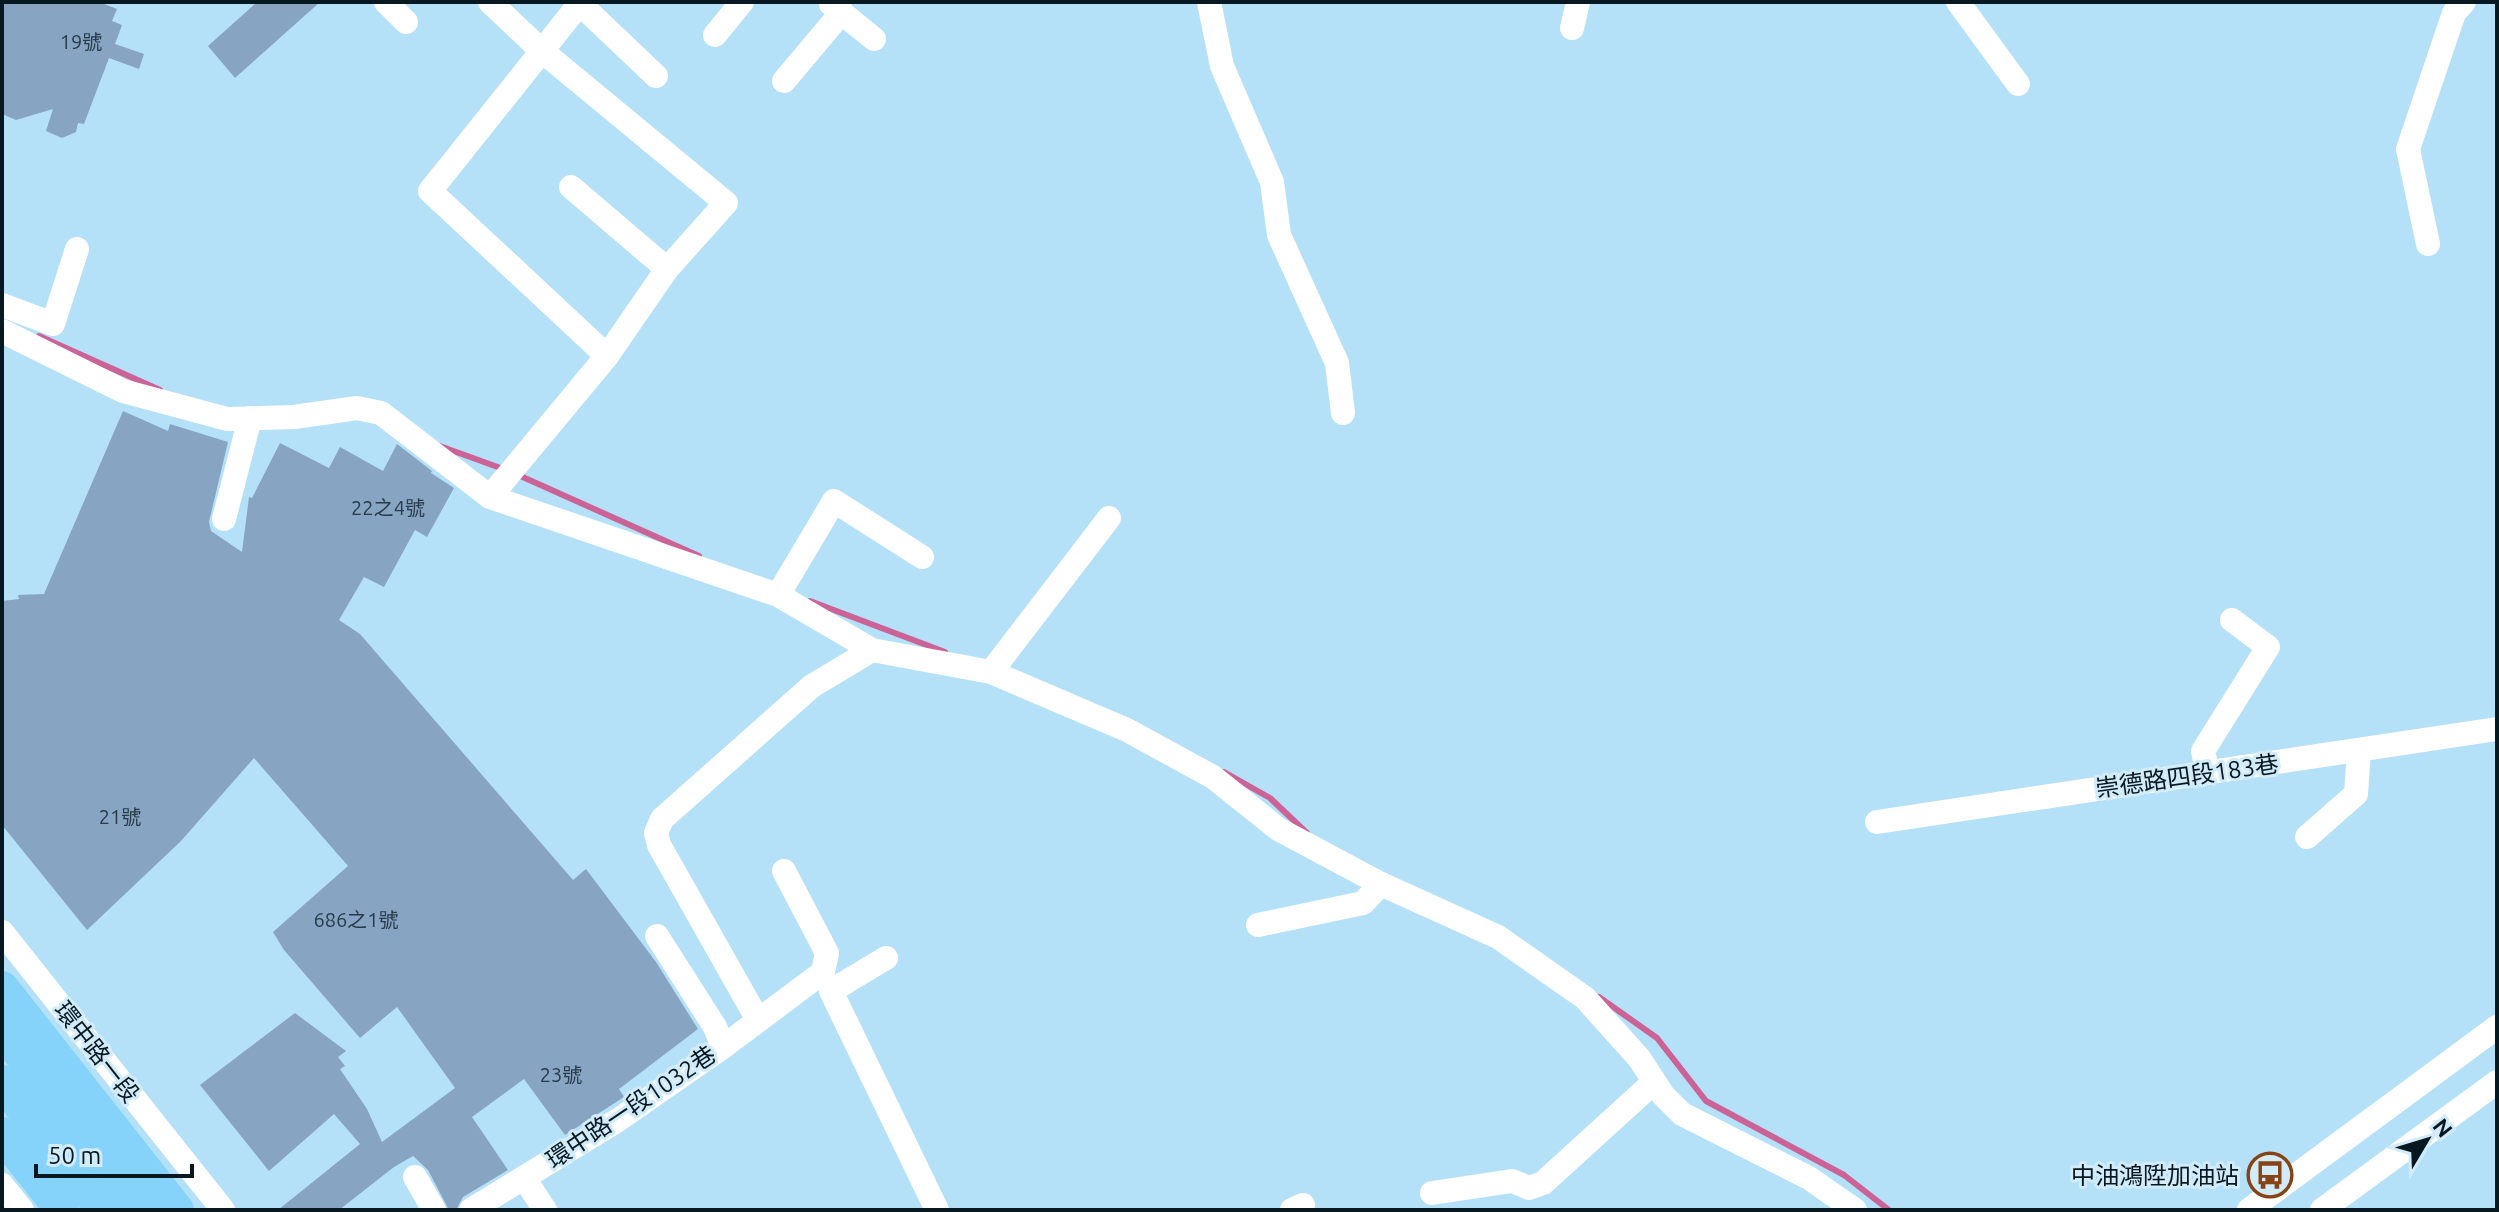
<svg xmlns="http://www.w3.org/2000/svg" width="2499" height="1212" viewBox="0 0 2499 1212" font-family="Ubuntu,'Noto Sans TC',sans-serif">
<rect width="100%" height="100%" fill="#b5e1f8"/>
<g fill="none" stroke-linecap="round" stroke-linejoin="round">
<g stroke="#cc6397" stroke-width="6">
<polyline points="39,336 160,390"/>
<polyline points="437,445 506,470"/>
<polyline points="516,474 699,556"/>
<polyline points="810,601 945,652"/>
<polyline points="1224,772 1270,798 1307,833"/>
<polyline points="1599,997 1657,1038 1706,1101 1844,1175 1889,1210"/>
</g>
</g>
<g fill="#87a4c3">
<polygon points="2,2 99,2 117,9 112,21 122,25 115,44 144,54 139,69 109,58 84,124 78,123 76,132 62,138 46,131 53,109 16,120 2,114"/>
<polygon points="257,2 320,2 235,78 208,46"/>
<polygon points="123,411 168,431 170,424 228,442 209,522 211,531 242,552 249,497 252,498 280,443 329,468 340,447 383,471 397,444 432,471 431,473 454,488 427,537 415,530 384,587 364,577 339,620 360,634 573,880 586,869 656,962 698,1029 619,1089 624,1097 565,1135 524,1079 472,1117 508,1170 463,1197 456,1210 449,1210 428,1170 413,1156 394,1167 339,1210 278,1210 360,1144 334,1114 269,1171 200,1085 295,1013 346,1051 338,1057 345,1066 340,1069 367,1109 382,1142 455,1088 397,1007 360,1038 284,950 273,932 348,866 254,758 181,841 87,930 2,825 2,601 19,599 18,595 44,594"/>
</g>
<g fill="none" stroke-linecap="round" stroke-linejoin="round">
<g stroke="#fff" stroke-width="24">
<polyline points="386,2 406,22"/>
<polyline points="490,2 542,51 726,203 667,269 607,356"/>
<polyline points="578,2 656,76"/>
<polyline points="1209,2 1222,66 1272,182 1279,235 1337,363 1343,413"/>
<polyline points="1958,2 2018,84"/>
<polyline points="831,4 874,39"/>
<polyline points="1572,28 1578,2"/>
<polyline points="715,35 742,2"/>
<polyline points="784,81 842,12"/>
<polyline points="571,187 667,269"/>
<polyline points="2428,244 2408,149 2454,13 2464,2"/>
<polyline points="2,305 53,324 77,249"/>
<polyline points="2,331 123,391 227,419 294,417 357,408 381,413 490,497 778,595 872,650 991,672 1127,730 1213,777 1278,829 1381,884 1498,937 1585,998 1639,1058 1663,1095 1682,1114 1809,1178 1855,1210"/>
<polyline points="490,497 607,356 430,191 581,2"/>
<polyline points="224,519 250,418"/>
<polyline points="778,595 834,501 922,557"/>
<polyline points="991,672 1109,518"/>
<polyline points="2208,773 2203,751 2268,647 2232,620"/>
<polyline points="1877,822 2497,729"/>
<polyline points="2307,837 2356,794 2359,750"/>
<polyline points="1258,925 1363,903 1381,884"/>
<polyline points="2,932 223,1210"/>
<polyline points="886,958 831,991 937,1210"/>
<polyline points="758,1020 659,845 656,833 662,819 812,686 872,650"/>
<polyline points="723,1047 823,972 827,953 784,871"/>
<polyline points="415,1177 434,1210"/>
<polyline points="524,1178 545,1210"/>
<polyline points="2,1185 22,1210"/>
<polyline points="1432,1193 1512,1181 1529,1188 1543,1183 1654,1082"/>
<polyline points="471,1210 618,1120 723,1047 715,1027 657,936"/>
<polyline points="1292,1210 1303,1205"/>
<polyline points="2249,1210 2497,1027"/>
<polyline points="2322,1210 2497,1082"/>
</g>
<g stroke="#85d3fa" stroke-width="34">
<polyline points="2,988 177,1210"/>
<polyline points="2,1030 143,1210"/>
<polyline points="2,1082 103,1210"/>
<polyline points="2,1134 62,1210"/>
</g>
</g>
<defs>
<g id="bus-ring" transform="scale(2.3)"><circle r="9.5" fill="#d1ebf9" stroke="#864315" stroke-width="1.5"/><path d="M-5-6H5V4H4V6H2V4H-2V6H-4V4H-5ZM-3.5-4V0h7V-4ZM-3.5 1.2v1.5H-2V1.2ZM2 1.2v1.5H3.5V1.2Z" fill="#864315"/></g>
</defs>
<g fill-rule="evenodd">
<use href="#bus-ring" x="2270" y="1175"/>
</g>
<g text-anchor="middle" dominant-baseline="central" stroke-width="6" stroke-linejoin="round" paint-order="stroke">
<g font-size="20" fill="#273b49">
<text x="81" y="41">19號</text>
<text x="388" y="507">22之4號</text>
<text x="120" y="816">21號</text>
<text x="356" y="919">686之1號</text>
<text x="561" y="1074">23號</text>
</g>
<g font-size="24" fill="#071820" stroke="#d1ebf9">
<text transform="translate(2187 776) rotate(-8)">崇德路四段183巷</text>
<text transform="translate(97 1052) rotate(52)">環中路一段</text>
<text transform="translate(631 1107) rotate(-34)">環中路一段1032巷</text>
</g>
<g font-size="24" fill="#071820" stroke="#d1ebf9" text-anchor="end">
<text x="2239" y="1175">中油鴻陞加油站</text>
</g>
</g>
<rect width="2499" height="1212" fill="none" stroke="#071820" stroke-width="8"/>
<g transform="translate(2427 1140) rotate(52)" stroke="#d1ebf9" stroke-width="6" paint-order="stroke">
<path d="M0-6L14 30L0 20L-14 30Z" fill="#071820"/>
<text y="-12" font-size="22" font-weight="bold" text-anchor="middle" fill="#071820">N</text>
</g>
<path d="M36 1164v12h156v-12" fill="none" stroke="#071820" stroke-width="4"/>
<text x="48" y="1164" font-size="24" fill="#071820" stroke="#d1ebf9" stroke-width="6" paint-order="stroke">50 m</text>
</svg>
